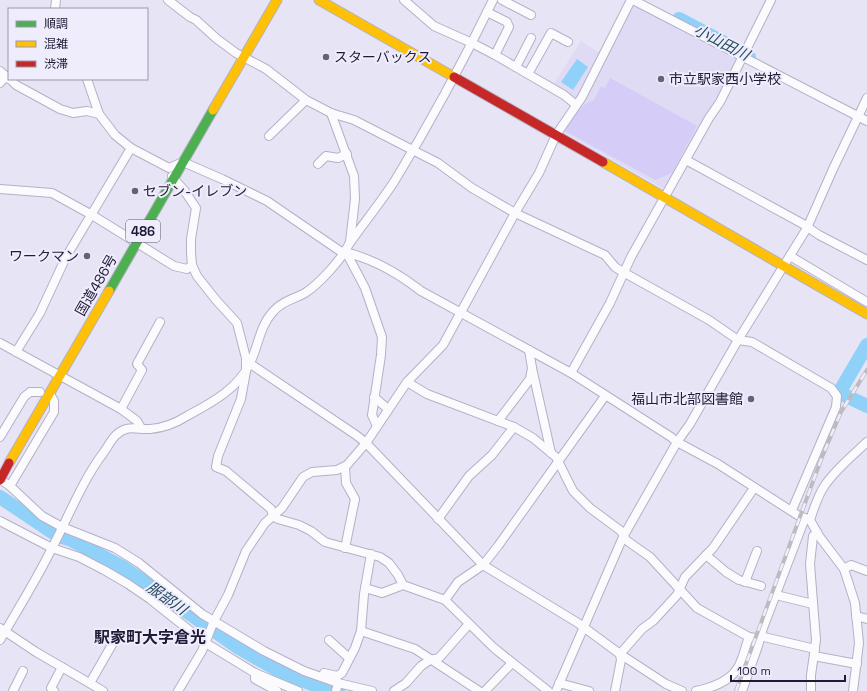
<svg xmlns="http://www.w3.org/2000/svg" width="867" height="691" viewBox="0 0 867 691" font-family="'Space Grotesk','Noto Sans JP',sans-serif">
<rect width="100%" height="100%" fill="#e7e4f5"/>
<g fill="#dfdbf5">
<polygon points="635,4 737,59 715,102 666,190 562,131 632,5"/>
<polygon points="581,41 601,54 578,98 576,99 553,85"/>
</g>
<path fill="#d5cdf7" d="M610,78l87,48 -25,47 -17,7 -90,-49c7,-12 14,-26 29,-31l7,-14 4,2z"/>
<polygon fill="#8fd1f8" points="577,59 588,67 573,90 561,82"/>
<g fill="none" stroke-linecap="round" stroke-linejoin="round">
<g stroke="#8fd1f8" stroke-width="14">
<polyline points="679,19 730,46 749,57"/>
<polyline points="867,345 840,391 844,395 867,406"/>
<polyline points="0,497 58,536 69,539 81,545 124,568 239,648 283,673 320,687 338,691"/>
</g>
<g stroke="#b5b0c6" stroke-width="10">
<g id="street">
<polyline points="168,0 190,17 196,20 217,39 236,53 266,69 306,100 331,113 354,120 438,163 472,188 515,213 605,255 615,267 623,272 709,320 738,340 752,342 831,388 837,396 836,407 792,510"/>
<polyline points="404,0 434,26 472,43 495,55 564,95 575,104"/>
<polyline points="502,0 531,15"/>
<polyline points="633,0 867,121"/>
<polyline points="55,9 56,0"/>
<polyline points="487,12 507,22 509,27 495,55"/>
<polyline points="516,67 531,38"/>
<polyline points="0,71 9,79"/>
<polyline points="528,74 551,33 568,42"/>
<path d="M10,79l6,6 44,24 13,4 14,-2 12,3 16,21 16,13 38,20 14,-6 39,17 45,22 73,50c30,6 58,22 81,40l150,82 100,64 6,5 41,22 81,52 11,4"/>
<polyline points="87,79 99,114"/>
<polyline points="0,83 6,76"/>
<polyline points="331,113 354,176 355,199 350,242"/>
<polyline points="269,136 306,100"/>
<polyline points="686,160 803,224 819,235 867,260"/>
<polyline points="318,164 326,156 338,158 347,154"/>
<polyline points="172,176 174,179 184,190 196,208 191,239 191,253 192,265 197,276 216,300 237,323 246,358 246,371 241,399 218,456 216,467 226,471 271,509 273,516 278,519 299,525 311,531 325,542 380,557 389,563 398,575 403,585 445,600 494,648 548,691"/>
<polyline points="0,189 52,193 92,215 174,266 187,269 192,265"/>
<polyline points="346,252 365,288 382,337 381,355 372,415 377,426"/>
<polyline points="790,256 867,302"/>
<polyline points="0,343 121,409 137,421 141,428"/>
<polyline points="16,352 40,313 66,257 131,148"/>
<polyline points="246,361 356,435 366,443 483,565 578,623 620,654 666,684 682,691"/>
<polyline points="532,368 551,453"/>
<polyline points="571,373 610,303 631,257 709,118 720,102 771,0"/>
<polyline points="407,382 427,394 514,427 533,438 556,457 573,491 590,508 621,531 626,540 650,557 697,608 749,637 755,638 764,637 815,649"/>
<polyline points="374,397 388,409"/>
<polyline points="121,409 142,370 137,364 160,322"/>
<polyline points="498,421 530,379 532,368 529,350"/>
<polyline points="0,437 24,397 30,392 40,392"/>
<polyline points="345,467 346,483 355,499 345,548"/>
<polyline points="0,479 10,486 42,516 62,527 115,548 139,563 202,614 264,651 304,671 338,683 372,691"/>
<polyline points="10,486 54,412 54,401 50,394"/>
<polyline points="438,519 469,476 492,455 514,427"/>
<polyline points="0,521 52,548 79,557 104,570 128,584 150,599 204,642 255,673 298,691"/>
<polyline points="706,555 726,572 739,580 761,586"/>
<polyline points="844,569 851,565 867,571"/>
<polyline points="745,582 757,551"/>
<polyline points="365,588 382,593 403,585"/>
<polyline points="776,595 813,604"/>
<polyline points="445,600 458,582 483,565 498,546 605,396"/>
<polyline points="856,616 867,619"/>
<polyline points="0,628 36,652 103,691"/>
<polyline points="361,631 415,649 479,691"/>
<path d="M0,640c18,-31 37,-61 52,-92 17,-32 30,-67 52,-96 4,-6 7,-12 12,-17 12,-11 21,-5 34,-6 13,-1 26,-6 37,-13 24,-13 51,-27 63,-53 8,-16 10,-37 22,-50 8,-11 22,-14 33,-20 14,-9 37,-34 44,-49 15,-21 31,-41 45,-62 36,-59 69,-120 99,-182"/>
<polyline points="329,640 349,658"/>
<polyline points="814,656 857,664"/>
<polyline points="255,673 255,679 277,691"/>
<polyline points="324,673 337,676 342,673 355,648 361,631 364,594 371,554"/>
<polyline points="90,683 117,636"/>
<polyline points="559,683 589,691"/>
<polyline points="13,691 23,671"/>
<polyline points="54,691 51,688 62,667"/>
<polyline points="178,691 202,651 214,621 228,595 246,551 265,523 282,508 303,477 312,472 337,470 347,465 366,443 407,382 443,345 515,213 539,173 556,135 582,97 631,0"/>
<polyline points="336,691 338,683"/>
<polyline points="394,691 406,683 421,666 430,660 439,658 469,624"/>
<polyline points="485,691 512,663"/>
<polyline points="556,691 623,537 677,442 690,424 738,340 807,228 833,169 867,98"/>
<polyline points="615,691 621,660 620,654 642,629 653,621 677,595 685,577 713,548 754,488"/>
<path d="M696,691c14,-3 32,-8 41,-22 6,-9 8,-22 12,-32"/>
<polyline points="742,691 758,646 763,628 805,518"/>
<polyline points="811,691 811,675 816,640 810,564 813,536 817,532"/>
<path d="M853,691l6,-48 -4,-40 -11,-34 -25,-33 -9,-16c4,-12 8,-25 15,-35 11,-16 28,-30 42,-43"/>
</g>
</g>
<g stroke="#b5b0c6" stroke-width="11">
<polyline id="fast" points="109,291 213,110"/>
</g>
<g stroke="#b5b0c6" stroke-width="11">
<g id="slow">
<polyline points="319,0 454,77"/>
<polyline points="213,110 277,0"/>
<polyline points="603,162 867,314"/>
<polyline points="9,463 109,291"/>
</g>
</g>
<g stroke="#b5b0c6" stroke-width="11">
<polyline id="jam" points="454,77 603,162"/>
</g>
<use href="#street" stroke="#fbfbfe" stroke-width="8"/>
<use href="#fast" stroke="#4caf50" stroke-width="9"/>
<use href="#slow" stroke="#ffc107" stroke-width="9"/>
<use href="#jam" stroke="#c62828" stroke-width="9"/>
<g stroke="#bcbbc0" stroke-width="4">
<polyline id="rail" points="736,691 822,457 841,412 867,370"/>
</g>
<use href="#rail" stroke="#efecfc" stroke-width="2.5" stroke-dasharray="8" stroke-linecap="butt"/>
<g stroke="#c6c3cf" stroke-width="11" stroke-linecap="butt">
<polyline id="jam-bridge" points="0,480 9,463"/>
</g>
<use href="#jam-bridge" stroke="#c62828" stroke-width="9"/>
</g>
<g fill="#66617a" stroke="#efecfc" stroke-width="1.5">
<circle cx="326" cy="57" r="4"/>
<circle cx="661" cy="79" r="4"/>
<circle cx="135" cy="191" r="4"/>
<circle cx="87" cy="256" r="4"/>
<circle cx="751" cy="399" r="4"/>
</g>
<g text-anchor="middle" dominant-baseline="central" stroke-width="4" stroke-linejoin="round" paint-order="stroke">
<rect fill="#efecfc" stroke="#5f5972" stroke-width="1" x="126" y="220" width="34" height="22" rx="3"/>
<g font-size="13" font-weight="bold" fill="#211a37">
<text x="143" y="231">486</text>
</g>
<g font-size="14" fill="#211a37" stroke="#efecfc" text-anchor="start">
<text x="334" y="57">スターバックス</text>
<text x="669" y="79">市立駅家西小学校</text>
<text x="143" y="191">セブン-イレブン</text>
<text x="79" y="256" text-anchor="end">ワークマン</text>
<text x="743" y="399" text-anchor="end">福山市北部図書館</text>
</g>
<g font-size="14" fill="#211a37" stroke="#efecfc">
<text transform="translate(96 285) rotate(-60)">国道486号</text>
</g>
<g font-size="15" font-style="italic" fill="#224b5f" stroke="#efecfc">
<text transform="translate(722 42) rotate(27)">小山田川</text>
<text transform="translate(167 598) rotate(35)">服部川</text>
</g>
<g font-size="16" font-weight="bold" fill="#211a37" stroke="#efecfc">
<text x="150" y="637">駅家町大字倉光</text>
</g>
</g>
<rect x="8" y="8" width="140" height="72" fill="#efecfc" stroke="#9d98ad"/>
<rect x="16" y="21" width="20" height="6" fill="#4caf50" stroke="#9d98ad"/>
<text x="44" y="28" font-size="12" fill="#211a37">順調</text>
<rect x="16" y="41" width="20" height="6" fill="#ffc107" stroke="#9d98ad"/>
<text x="44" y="48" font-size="12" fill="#211a37">混雑</text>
<rect x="16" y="61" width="20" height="6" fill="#c62828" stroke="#9d98ad"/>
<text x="44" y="68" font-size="12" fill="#211a37">渋滞</text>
<path d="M731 675v6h114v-6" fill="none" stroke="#211a37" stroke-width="2"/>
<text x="737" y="675" font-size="12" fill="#211a37" stroke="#efecfc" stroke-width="3" paint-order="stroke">100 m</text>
</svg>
